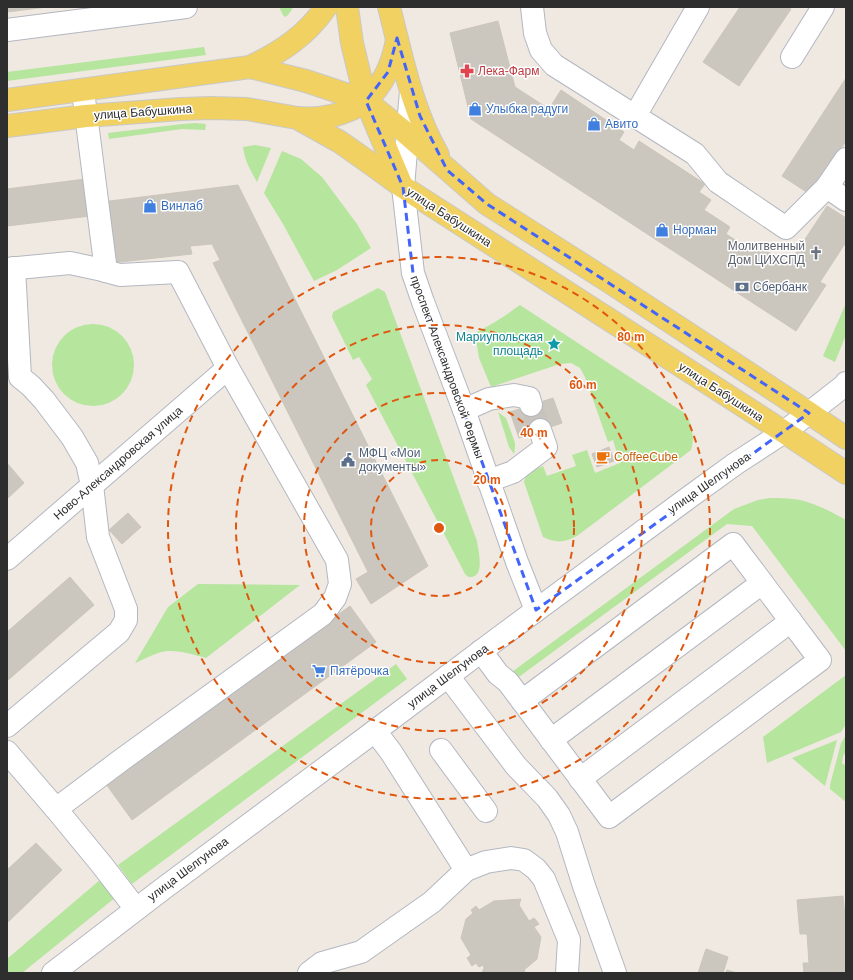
<svg xmlns="http://www.w3.org/2000/svg" width="853" height="980" viewBox="0 0 853 980" font-family="Helvetica,sans-serif">
<rect width="100%" height="100%" fill="#efe9e1"/>
<g fill="#b6e59e">
<path d="M279,7h14c-2,4 -4,8 -8,10l-2,-2z"/>
<polygon points="204,47 206,55 7,81 7,72"/>
<polygon points="195,123 206,124 205,130 182,129 109,139 108,133 182,124"/>
<path d="M255,145l16,3 -14,34c-7,-13 -12,-20 -14,-35z"/>
<polygon points="282,151 301,159 322,177 357,224 371,248 337,270 314,281 283,224 264,193"/>
<path d="M378,288l7,4 92,249c1,8 8,34 -5,36 -5,1 -7,-3 -9,-7l-97,-185 6,-6 -13,-22 -6,3 -21,-43 1,-5z"/>
<polygon points="846,303 846,335 835,362 823,356"/>
<path d="M520,305l166,109c6,11 9,24 5,36l-114,86c-13,7 -21,7 -34,1l-19,-55c2,-9 10,-13 19,-16l4,10 29,-10 -4,-11 15,-5 8,23 25,-10 -7,-23 -5,2 -23,-65 -5,-9 -9,-5 -11,1 -69,23 -12,-29 -4,-25c16,-8 30,-17 45,-28z"/>
<circle cx="93" cy="365" r="41"/>
<polygon points="498,412 506,418 515,443 515,448 514,454 509,447"/>
<path d="M770,498c8,0 16,0 23,1 18,2 37,12 53,21v131l-94,-125 -25,-2 -215,158 -4,-7 16,-12 210,-154 24,-9z"/>
<path d="M198,584l102,1 -94,73c-11,-3 -23,-7 -35,-7 -11,-1 -26,8 -36,12l33,-56z"/>
<polygon points="396,664 407,679 132,884 118,865"/>
<polygon points="846,675 846,724 841,732 767,763 763,737"/>
<polygon points="846,735 846,751 843,756 842,763 846,766 846,802 830,789 830,785 841,743"/>
<polygon points="837,740 825,786 792,758"/>
<polygon points="100,880 116,897 22,973 7,973 7,959"/>
</g>
<g fill="#cbc7bf" stroke="#cbc5ba">
<polygon points="7,7 47,7 7,12"/>
<polygon points="740,7 788,7 791,9 739,86 703,62"/>
<polygon points="498,21 515,87 549,109 561,90 624,132 619,140 634,150 639,141 705,184 699,192 711,200 704,210 730,227 726,234 754,252 759,246 788,265 827,206 846,218 846,242 820,282 826,285 796,331 471,119 450,33"/>
<polygon points="846,78 846,141 811,195 782,176"/>
<polygon points="85,179 90,216 7,226 7,189"/>
<polygon points="238,185 428,566 371,604 356,579 368,572 213,263 220,260 212,244 190,246 192,254 111,263 102,202"/>
<polygon points="553,398 562,423 519,438 510,412"/>
<polygon points="609,447 614,461 597,467 592,454"/>
<polygon points="7,463 24,483 7,499"/>
<polygon points="128,513 141,527 122,544 109,530"/>
<polygon points="70,577 94,605 7,681 7,632"/>
<polygon points="350,606 376,642 132,820 106,784"/>
<polygon points="36,843 62,870 7,923 7,870"/>
<polygon points="843,896 846,926 846,973 804,973 803,963 809,963 807,934 800,934 797,900"/>
<polygon points="521,899 519,905 529,921 534,918 539,924 534,927 541,937 537,959 524,970 526,973 506,973 501,972 501,973 482,973 484,968 483,965 479,967 476,963 472,966 467,958 471,955 461,938 466,919 473,913 471,910 476,906 479,910 494,901"/>
<polygon points="706,949 728,957 723,973 698,973"/>
<polygon points="727,970 737,973 726,973"/>
</g>
<g fill="none" stroke-linecap="round" stroke-linejoin="round">
<polyline stroke="#c8c4bd" stroke-width="22" stroke-dasharray="22 11" stroke-linecap="butt" points="531,405 540,430"/>
<g stroke="#b4b7c1" stroke-width="24">
<g id="minor">
<polyline points="532,7 535,33 541,50 554,65 695,154 718,182 786,228 827,187 846,200"/>
<polyline points="7,30 186,7"/>
<polyline points="792,57 823,7"/>
<polyline points="83,91 106,271"/>
<polyline points="411,91 403,187 413,273 423,302 464,410 517,562 536,610"/>
<polyline points="635,116 698,7"/>
<polyline points="827,187 846,159"/>
<polyline points="7,269 70,263 98,269 120,275 178,272 228,368 337,560 340,584 335,598 323,614 120,761 56,809 102,865 136,909"/>
<polyline points="464,410 489,399 514,395 529,398 531,405"/>
<polyline points="488,481 513,472 546,447 540,430"/>
<polyline points="7,559 228,368"/>
<polyline points="481,651 498,674 508,682 609,817 820,660 733,544 522,701"/>
<polyline points="448,676 516,766 547,798 559,815 567,832 584,886 615,973"/>
<polyline points="7,726 119,632 126,620 126,609 98,537 92,485 87,463 72,437 44,400 31,386 20,377 14,268"/>
<polyline points="375,731 391,752 466,870"/>
<polyline points="551,740 762,583"/>
<polyline points="441,750 486,811"/>
<polyline points="7,752 56,809"/>
<polyline points="580,779 791,621"/>
<polyline points="53,973 164,888 375,731 496,640 684,501 735,464 784,432 809,413 845,385 846,383"/>
<polyline points="309,973 322,963 361,952 432,902 466,870 486,862 511,858 524,860 536,869 544,879 569,940 567,973"/>
</g>
</g>
<g stroke="#c9c9c9" stroke-width="24">
<g id="major">
<polyline points="347,7 352,43 366,101 402,186"/>
<path d="M389,7c13,50 23,103 49,148"/>
<polyline points="250,67 306,81 366,101 407,134 487,204 608,281 809,413 846,438"/>
<path d="M7,100l243,-33c31,-15 56,-31 76,-60"/>
<path d="M298,118c19,2 36,-1 54,-9 4,-2 9,-4 13,-8 18,-15 28,-39 32,-61"/>
<polyline points="7,126 86,116 181,109 211,108 247,109 297,118 340,142 367,161 403,187 784,432 846,473"/>
</g>
</g>
<use href="#minor" stroke="#fff" stroke-width="22"/>
<use href="#major" stroke="#f2d163" stroke-width="22"/>
</g>
<path fill="none" stroke="#4264fb" stroke-width="3" stroke-dasharray="8 5" stroke-linejoin="round" d="M397,38l23,78 27,54 40,34 322,209 -273,197 -123,-337 -10,-86 -37,-86 22,-29z"/>
<g fill="none" stroke="#df570e" stroke-width="2" stroke-dasharray="7 5">
<circle cx="439" cy="528" r="68"/>
<circle cx="439" cy="528" r="135"/>
<circle cx="439" cy="528" r="203"/>
<circle cx="439" cy="528" r="271"/>
</g>
<defs>
<g id="pharmacy-bare" transform="scale(1.08)"><path d="M-2-6h4v4h4v4h-4v4h-4v-4h-4v-4h4Z" fill="#e0444e" stroke="#fff" stroke-width="2.5" paint-order="stroke"/></g>
<g id="shop-bare" transform="scale(1.08)"><path d="M-5-2.5h2.3a2.7 3.5 0 0 1 5.4 0H5L5.5 6h-11ZM-1.5-2.5h3a1.5 2.3 0 0 0-3 0Z" fill="#3f7fe0" stroke="#fff" stroke-width="2.5" paint-order="stroke"/></g>
<g id="church-bare" transform="scale(1.08)"><path d="M-1.2-6h2.4v3.5h3.3v2.4h-3.3V6h-2.4V-.1h-3.3v-2.4h3.3Z" fill="#6b7280" stroke="#fff" stroke-width="2.5" paint-order="stroke"/></g>
<g id="bank-bare" transform="scale(1.08)"><path d="M-6-4H6V4H-6ZM0-2.3a2.3 2.3 0 1 0 0 4.6a2.3 2.3 0 1 0 0-4.6Z" fill="#5c6f8a" stroke="#fff" stroke-width="2.5" paint-order="stroke"/></g>
<g id="sight-bare" transform="scale(1.08)"><path d="M0-6L1.8-2.2L6-1.7L2.9 1.2L3.7 5.4L0 3.3L-3.7 5.4L-2.9 1.2L-6-1.7L-1.8-2.2Z" fill="#0f9aa8" stroke="#fff" stroke-width="2.5" paint-order="stroke"/></g>
<g id="cafe-bare" transform="scale(1.08)"><path d="M-5.5-4.5H6V0H3Q3 3.5 0 3.5H-2.5Q-5.5 3.5-5.5 0ZM3-3.2v2h1.7v-2ZM-6 4.5H4V6H-6Z" fill="#e8710a" stroke="#fff" stroke-width="2.5" paint-order="stroke"/></g>
<g id="civic-bare" transform="scale(1.08)"><path d="M-.6-6.5H3V-4.5H.6V-3L4-1V1h2V6H-6V1h2V-1L-.6-3ZM-1.2 2.5V6h2.4V2.5Z" fill="#5c6f8a" stroke="#fff" stroke-width="2.5" paint-order="stroke"/></g>
<g id="supermarket-bare" transform="scale(1.08)"><path d="M-6-5.5h2.5l.6 2H6L4.5 2H-2.5L-4.4-4H-6ZM-1.5 3.2a1.3 1.3 0 1 0 .1 0ZM3 3.2a1.3 1.3 0 1 0 .1 0Z" fill="#3f7fe0" stroke="#fff" stroke-width="2.5" paint-order="stroke"/></g>
</defs>
<g fill-rule="evenodd">
<use href="#pharmacy-bare" x="467" y="71"/>
<use href="#shop-bare" x="475" y="109"/>
<use href="#shop-bare" x="594" y="124"/>
<use href="#shop-bare" x="150" y="206"/>
<use href="#shop-bare" x="662" y="230"/>
<use href="#church-bare" x="816" y="253"/>
<use href="#bank-bare" x="742" y="287"/>
<use href="#sight-bare" x="554" y="344"/>
<use href="#cafe-bare" x="603" y="457"/>
<use href="#civic-bare" x="348" y="460"/>
<use href="#supermarket-bare" x="319" y="671"/>
</g>
<g text-anchor="middle" dominant-baseline="central" stroke-width="3" stroke-linejoin="round" paint-order="stroke">
<g font-size="12" fill="#be3a42" stroke="#fff" text-anchor="start">
<text x="478" y="71">Лека-Фарм</text>
</g>
<g font-size="12" fill="#366cbe" stroke="#fff" text-anchor="start">
<text x="486" y="109">Улыбка радуги</text>
<text x="605" y="124">Авито</text>
<text x="161" y="206">Винлаб</text>
<text x="673" y="230">Норман</text>
<text x="330" y="671">Пятёрочка</text>
</g>
<g font-size="12" fill="#2e2e2e" stroke="#fff">
<text transform="translate(143 112) rotate(-4)">улица Бабушкина</text>
<text transform="translate(449 217) rotate(33)">улица Бабушкина</text>
<text transform="translate(447 367) rotate(70)">проспект Александровской Фермы</text>
<text transform="translate(721 392) rotate(33)">улица Бабушкина</text>
<text transform="translate(118 463) rotate(-41)">Ново-Александровская улица</text>
<text transform="translate(709 483) rotate(-35)">улица Шелгунова</text>
<text transform="translate(448 676) rotate(-37)">улица Шелгунова</text>
<text transform="translate(188 869) rotate(-37)">улица Шелгунова</text>
</g>
<g font-size="12" fill="#5b616d" stroke="#fff" text-anchor="end">
<text x="805" y="246">Молитвенный<tspan x="805" dy="14">Дом ЦИХСПД</tspan></text>
</g>
<g font-size="12" fill="#4e5e75" stroke="#fff" text-anchor="start">
<text x="753" y="287">Сбербанк</text>
<text x="359" y="453">МФЦ «Мои<tspan x="359" dy="14">документы»</tspan></text>
</g>
<g font-size="12" fill="#0d838f" stroke="#fff" text-anchor="end">
<text x="543" y="337">Мариупольская<tspan x="543" dy="14">площадь</tspan></text>
</g>
<g font-size="12" fill="#c56008" stroke="#fff" text-anchor="start">
<text x="614" y="457">CoffeeCube</text>
</g>
</g>
<circle cx="439" cy="528" r="6" fill="#df570e" stroke="#fff" stroke-width="2"/>
<g font-size="12" text-anchor="middle" font-weight="bold" fill="#df570e" stroke="#fff" stroke-width="3" stroke-linejoin="round" paint-order="stroke">
<text x="631" y="341">80 m</text>
<text x="583" y="389">60 m</text>
<text x="534" y="437">40 m</text>
<text x="487" y="484">20 m</text>
</g>
<rect width="853" height="980" fill="none" stroke="#2e2e2e" stroke-width="16"/>
</svg>
